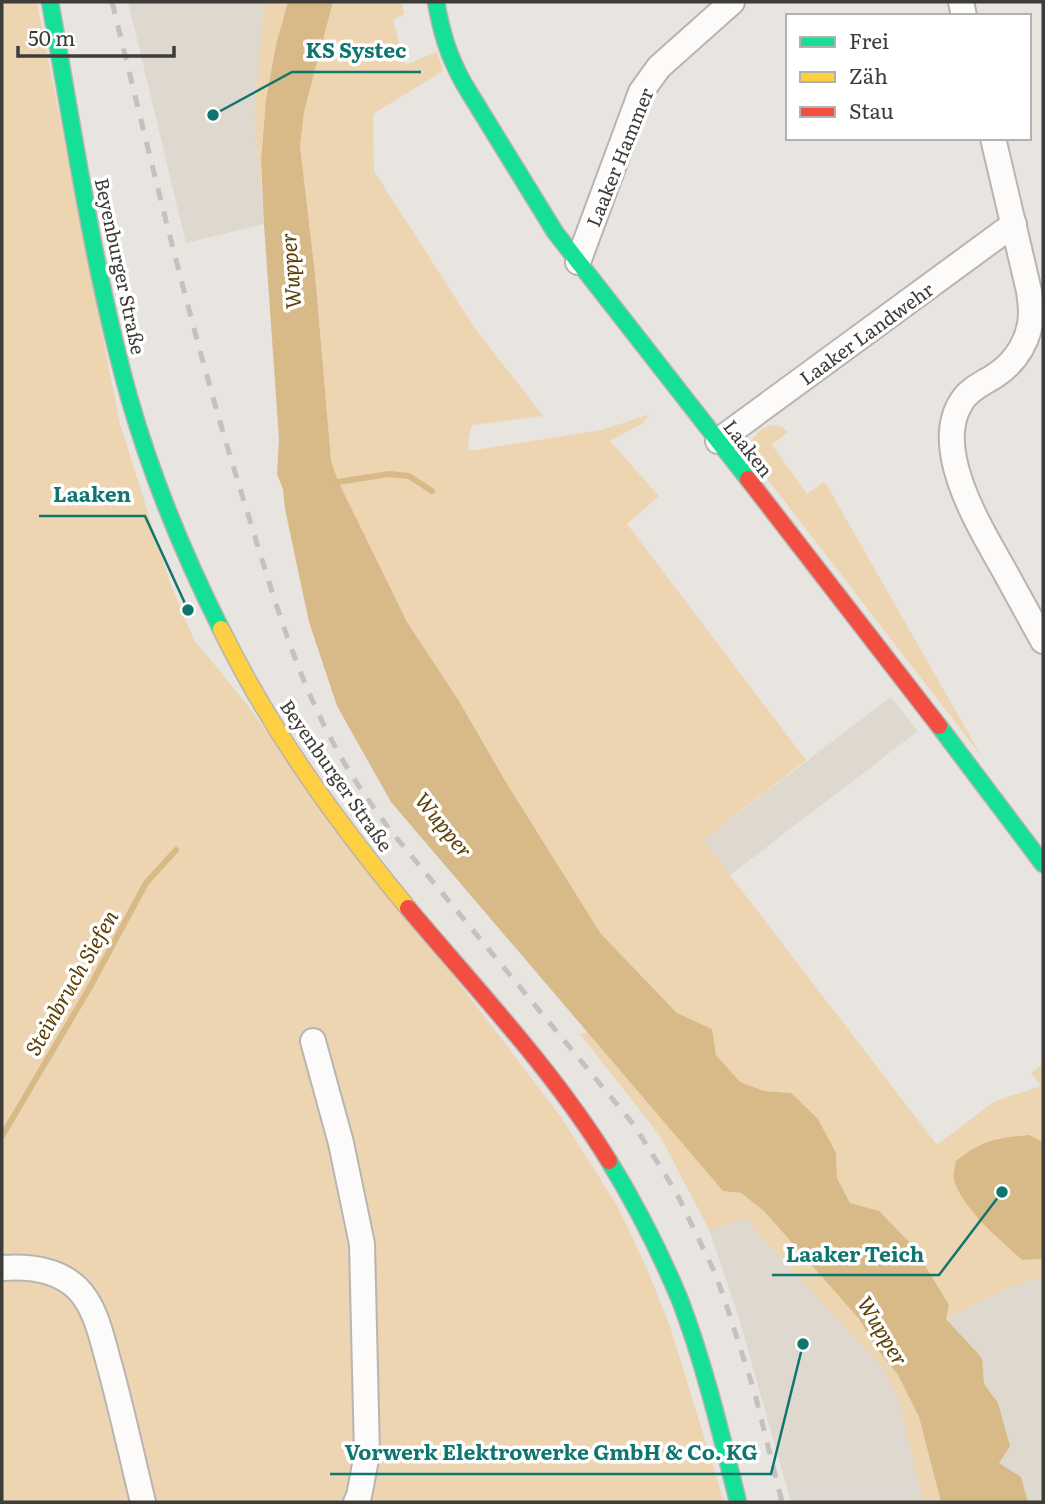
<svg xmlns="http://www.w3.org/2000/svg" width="1045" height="1504" viewBox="0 0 1045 1504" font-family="Literata,serif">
<rect width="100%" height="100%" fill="#e8e4e0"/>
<g fill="#dfd8ce">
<polygon points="128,2 264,2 254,115 264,224 186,243"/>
<polygon points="891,697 918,731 730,875 703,840"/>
<polygon points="745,1218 883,1369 899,1400 923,1502 791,1502 739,1318 709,1230"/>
<polygon points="1043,1277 1043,1502 1028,1502 1021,1477 999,1463 998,1403 984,1384 982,1358 946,1319 1010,1287"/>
</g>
<g fill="#edd5b1">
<polygon points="2,2 37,2 120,424 171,585 194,640 241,697 561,1117 618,1207 648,1271 671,1329 724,1502 2,1502"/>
<path d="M264,2h24c-14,51 -24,103 -27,156 -1,22 2,44 3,66l-10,-109z"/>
<polygon points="333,2 402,2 404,14 393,20 405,65 437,52 443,71 373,114 374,171 474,327 543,416 472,425 468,442 469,451 602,430 650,414 643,423 610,441 659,496 627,524 806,760 703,840 937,1145 995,1101 1041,1086 1031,1073 1043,1064 1043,1142 1029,1135 966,1203 997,1238 1022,1260 1043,1259 1043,1277 1010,1287 946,1319 879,1211 850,1203 837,1178 836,1153 791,1093 764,1091 740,1082 716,1055 711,1029 677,1013 601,934 507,784 459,701 407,622 338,481 331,460 315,274 300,146 304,112"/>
<path d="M776,425l7,2 5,5 -16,13 35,49 17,-12 5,7 153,268 -234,-303c1,-16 12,-28 28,-29z"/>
<polygon points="588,1032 723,1191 741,1193 764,1211 859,1319 878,1350 898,1375 919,1417 941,1502 923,1502 899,1400 883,1369 745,1218 709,1230 660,1136 580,1034"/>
</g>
<g fill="#d8b988">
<polygon points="288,2 333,2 304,112 300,146 315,274 331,460 338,481 407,622 459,701 507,784 601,934 677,1013 712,1029 716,1055 740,1082 764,1091 791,1093 818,1119 836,1153 837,1178 850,1203 879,1211 913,1246 949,1305 946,1319 982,1358 984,1384 998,1403 1010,1446 999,1463 1021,1477 1028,1502 941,1502 919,1417 898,1375 878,1350 859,1319 764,1211 741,1193 723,1191 391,802 337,706 309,622 285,509 283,489 277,474 279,439 264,224 261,161 266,100 276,45"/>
<path d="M1029,1135l14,7v117l-21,1c-21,-19 -57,-49 -67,-77 -3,-6 0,-15 1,-22 27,-21 40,-23 73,-26z"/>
</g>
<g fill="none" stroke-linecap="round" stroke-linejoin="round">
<g stroke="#d8b988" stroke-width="6">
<polyline points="331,483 389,474 409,476 432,491"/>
<polyline points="2,1136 90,987 146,883 176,850"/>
</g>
<g stroke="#b7b4b1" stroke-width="28">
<g id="street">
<polyline points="961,2 964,16"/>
<path d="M993,138l36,153c1,7 2,15 2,22 0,25 -15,49 -35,62 -12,8 -27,14 -34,26 -32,47 19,128 42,169 13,24 26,47 39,71"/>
<polyline points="578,262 641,92 659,67 732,2"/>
<polyline points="718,441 1014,224"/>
<polyline points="313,1041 341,1143 362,1244 367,1454 359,1496 356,1502"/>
<path d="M2,1268c26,-2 55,1 75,20 20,20 25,52 33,79 12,44 22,90 33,135"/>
</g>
</g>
<g stroke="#b7b4b1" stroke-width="19">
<g id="fast">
<path d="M50,2c24,132 43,266 79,395 23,81 55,158 92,232"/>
<path d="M436,2c6,32 12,53 28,82l91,148 193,247"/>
<polyline points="939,726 1043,864"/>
<path d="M609,1161c27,44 51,91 71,139 25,66 41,134 58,202"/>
</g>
</g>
<g stroke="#b7b4b1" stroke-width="19">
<path id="slow" d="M221,629c50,102 115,192 187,279"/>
</g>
<g stroke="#b7b4b1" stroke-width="19">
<g id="jam">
<polyline points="748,479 939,726"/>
<path d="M408,908c69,82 145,162 201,253"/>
</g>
</g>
<use href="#street" stroke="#fcfbfa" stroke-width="24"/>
<use href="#fast" stroke="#16e098" stroke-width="16"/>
<use href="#slow" stroke="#ffcf43" stroke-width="16"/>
<use href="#jam" stroke="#f24e42" stroke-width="16"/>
<path stroke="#c3c1c1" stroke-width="5" stroke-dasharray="12 12" stroke-linecap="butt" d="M112,2c41,166 80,333 131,496 27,86 50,173 94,252 15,28 34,54 53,80l244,295 42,67 39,81 13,37 27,84 27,108"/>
</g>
<g text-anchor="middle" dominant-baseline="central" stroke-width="7" stroke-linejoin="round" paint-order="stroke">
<g font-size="19" fill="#3e3c39" stroke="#fff">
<text transform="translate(619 157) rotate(-68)">Laaker Hammer</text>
<text transform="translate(121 266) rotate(78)">Beyenburger Straße</text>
<text transform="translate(866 333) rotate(-36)">Laaker Landwehr</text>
<text transform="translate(749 448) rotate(52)">Laaken</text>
<text transform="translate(337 775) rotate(55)">Beyenburger Straße</text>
</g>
<g font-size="21" font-style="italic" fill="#5c4006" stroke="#fff">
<text transform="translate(289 271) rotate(-94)">Wupper</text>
<text transform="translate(445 824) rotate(51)">Wupper</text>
<text transform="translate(70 982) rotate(-60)">Steinbruch Siefen</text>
<text transform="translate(884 1330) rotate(59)">Wupper</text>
</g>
</g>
<path fill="none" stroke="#0f766e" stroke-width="2.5" d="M213 115L292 72H421M188 610L145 516H39M1002 1192L939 1275H772M803 1344L771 1474H330"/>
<g fill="#0f766e" stroke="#fff" stroke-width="2.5">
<circle cx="213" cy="115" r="7"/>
<circle cx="188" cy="610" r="7"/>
<circle cx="1002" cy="1192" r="7"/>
<circle cx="803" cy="1344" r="7"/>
</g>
<g font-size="21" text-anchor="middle" font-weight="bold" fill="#0f766e" stroke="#fff" stroke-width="7" stroke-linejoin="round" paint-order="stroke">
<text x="356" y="58">KS Systec</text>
<text x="92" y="502">Laaken</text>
<text x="855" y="1262">Laaker Teich</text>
<text x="551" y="1460">Vorwerk Elektrowerke GmbH &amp; Co. KG</text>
</g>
<rect width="1045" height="1504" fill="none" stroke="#3e3c39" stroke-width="7"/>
<rect x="786" y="14" width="245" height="126" fill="#ffffff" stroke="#b2b1b0" stroke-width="2"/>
<rect x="800" y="37" width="35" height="10" fill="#16e098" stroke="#b2b1b0" stroke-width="2"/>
<text x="849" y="49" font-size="21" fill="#3e3c39">Frei</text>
<rect x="800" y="72" width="35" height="10" fill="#ffcf43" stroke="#b2b1b0" stroke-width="2"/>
<text x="849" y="84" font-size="21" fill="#3e3c39">Zäh</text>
<rect x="800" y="107" width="35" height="10" fill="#f24e42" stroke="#b2b1b0" stroke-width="2"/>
<text x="849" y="119" font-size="21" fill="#3e3c39">Stau</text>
<path d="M18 46v10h156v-10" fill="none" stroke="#3e3c39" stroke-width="3.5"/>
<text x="28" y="46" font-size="21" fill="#3e3c39" stroke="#ffffff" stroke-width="5" paint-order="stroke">50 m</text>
</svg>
